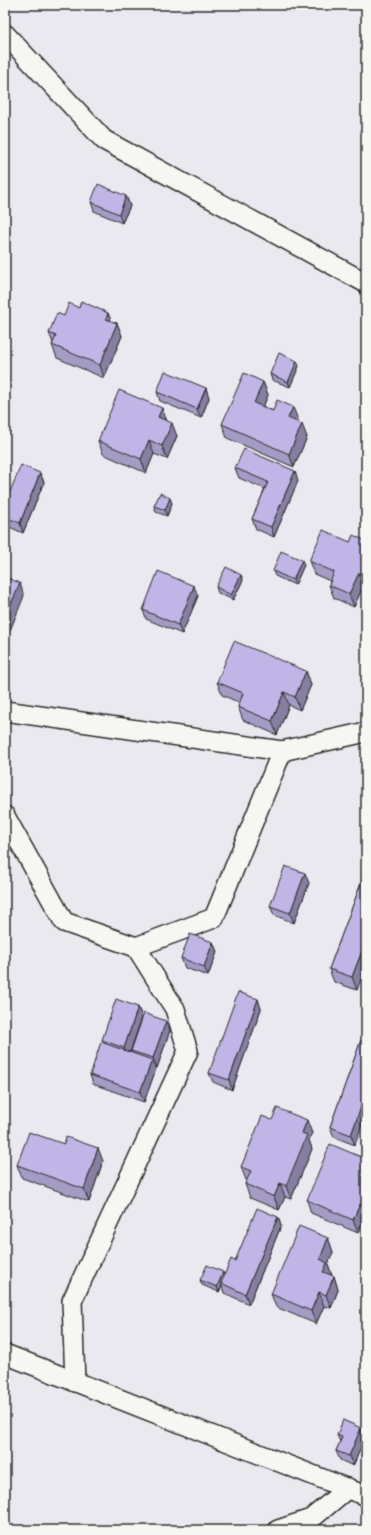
<svg xmlns="http://www.w3.org/2000/svg" width="371" height="1535" viewBox="0 0 371 1535" font-family="Kalam,sans-serif">
<rect width="100%" height="100%" fill="#ebe9f0"/>
<filter id="ink" filterUnits="userSpaceOnUse"><feTurbulence type="fractalNoise" baseFrequency=".025" numOctaves="2"/><feDisplacementMap in="SourceGraphic" scale="8" xChannelSelector="R" yChannelSelector="G"/><feConvolveMatrix kernelMatrix="1 2 1 2 8 2 1 2 1" color-interpolation-filters="sRGB"/></filter>
<g filter="url(#ink)">
<g fill="none" stroke-linecap="round" stroke-linejoin="round">
<g stroke="#2b2b2b" stroke-width="22">
<g id="minor">
<polyline points="5,34 104,140 366,283"/>
<polyline points="5,711 282,751"/>
<polyline points="5,816 64,922 136,947 214,918 282,751 366,732"/>
<polyline points="5,1354 366,1496"/>
<polyline points="75,1382 72,1301 188,1051 175,1009 136,947"/>
<polyline points="278,1530 311,1519 348,1488"/>
</g>
</g>
<use href="#minor" stroke="#f6f6f2" stroke-width="19"/>
</g>
<g fill="#a59cc6" stroke="#2b2b2b">
<polygon points="126,196 130,206 122,223 94,211 91,202"/>
<polygon points="79,308 108,313 111,321 117,323 122,336 104,378 57,358 52,345 53,343 49,333 64,316"/>
<polygon points="299,366 290,387 272,380 270,374"/>
<polygon points="263,382 268,395 263,407 298,420 297,421 307,437 294,467 227,438 222,424"/>
<polygon points="206,388 209,398 201,418 160,401 157,392"/>
<polygon points="167,421 177,436 167,459 154,454 146,473 103,454 98,441"/>
<polygon points="235,468 298,481 274,537 256,529 252,519 265,489 239,478"/>
<polygon points="40,473 44,482 23,533 5,525 5,504"/>
<polygon points="172,503 167,516 156,512 154,506"/>
<polygon points="366,541 366,587 363,586 354,607 334,598 329,585 330,581 314,574 309,561 350,542"/>
<polygon points="304,565 295,585 275,576 273,571"/>
<polygon points="241,575 243,580 233,600 218,593 216,587"/>
<polygon points="198,596 182,634 146,619 143,610"/>
<polygon points="306,671 311,685 300,710 289,705 277,735 243,720 238,707 240,703 222,695 217,682"/>
<polygon points="366,870 357,990 334,982 329,969"/>
<polygon points="309,883 294,923 274,915 270,906"/>
<polygon points="213,942 217,952 208,976 185,968 181,958"/>
<polygon points="258,999 261,1009 232,1090 213,1082 209,1073"/>
<polygon points="138,1007 142,1017 130,1052 132,1052 131,1051 170,1030 157,1068 155,1067 156,1069 144,1102 93,1084 90,1075 103,1042 102,1040"/>
<polygon points="361,1040 355,1145 334,1137 330,1127"/>
<polygon points="272,1120 312,1133 309,1140 312,1149 291,1199 285,1197 279,1210 250,1198 245,1184 247,1180 246,1180 241,1167"/>
<polygon points="366,1159 366,1218 364,1217 358,1233 311,1213 307,1200"/>
<polygon points="103,1161 89,1202 22,1178 17,1165"/>
<polygon points="278,1217 281,1226 249,1304 224,1293 222,1286 219,1292 202,1285 200,1280 224,1275 235,1261"/>
<polygon points="328,1238 333,1252 328,1264 332,1276 334,1276 338,1290 331,1308 324,1306 316,1324 276,1307 271,1294"/>
<polygon points="337,1435 365,1438 353,1466 340,1460 336,1451 340,1442"/>
</g>
<g fill="#867fa1" stroke="#2b2b2b">
<polygon points="126,196 130,206 122,223 119,214"/>
<polygon points="108,313 113,326 106,319"/>
<polygon points="117,323 122,336 104,378 100,365"/>
<polygon points="297,361 299,366 290,387 288,382"/>
<polygon points="263,382 268,395 259,416 254,403"/>
<polygon points="206,388 209,398 201,418 197,409"/>
<polygon points="293,407 298,420 293,431 288,418"/>
<polygon points="162,408 167,421 158,417"/>
<polygon points="172,423 177,436 167,459 162,446"/>
<polygon points="302,424 307,437 294,467 289,454"/>
<polygon points="149,440 154,454 146,473 141,459"/>
<polygon points="295,471 298,481 274,537 271,527"/>
<polygon points="40,473 44,482 23,533 20,523"/>
<polygon points="170,498 172,503 167,516 165,510"/>
<polygon points="302,560 304,565 295,585 293,580"/>
<polygon points="359,573 363,586 354,607 349,594"/>
<polygon points="241,575 243,580 233,600 231,595"/>
<polygon points="20,583 24,596 5,643 5,618"/>
<polygon points="194,586 198,596 182,634 178,625"/>
<polygon points="306,671 311,685 300,710 295,697"/>
<polygon points="284,692 289,705 277,735 272,721"/>
<polygon points="305,873 309,883 294,923 290,913"/>
<polygon points="366,940 366,966 357,990 352,977"/>
<polygon points="213,942 217,952 208,976 204,967"/>
<polygon points="258,999 261,1009 232,1090 229,1080"/>
<polygon points="138,1007 142,1017 128,1058 124,1048"/>
<polygon points="166,1021 170,1030 157,1068 153,1058"/>
<polygon points="152,1060 156,1069 144,1102 140,1092"/>
<polygon points="366,1093 366,1113 355,1145 351,1135"/>
<polygon points="307,1120 312,1133 309,1140 312,1149 291,1199 286,1186 302,1133"/>
<polygon points="98,1148 103,1161 89,1202 84,1189"/>
<polygon points="280,1183 285,1197 279,1210 274,1197"/>
<polygon points="360,1204 364,1217 358,1233 353,1220"/>
<polygon points="278,1217 281,1226 249,1304 245,1294"/>
<polygon points="328,1238 333,1252 328,1264 332,1276 323,1272 320,1259"/>
<polygon points="223,1272 225,1277 221,1283 222,1286 219,1292 217,1287"/>
<polygon points="334,1276 338,1290 331,1308 326,1295"/>
<polygon points="319,1292 324,1306 316,1324 311,1311"/>
<polygon points="361,1428 365,1438 353,1466 349,1456"/>
</g>
<g fill="#c0b5e6" stroke="#2b2b2b">
<polygon points="98,184 126,196 119,214 91,202"/>
<polygon points="81,301 108,313 106,319 117,323 100,365 52,345 56,336 49,333 57,313 64,316 69,303 79,308"/>
<polygon points="279,353 297,361 288,382 270,374"/>
<polygon points="165,371 206,388 197,409 157,392"/>
<polygon points="244,373 263,382 254,403 273,411 277,400 293,407 288,418 302,424 289,454 222,424"/>
<polygon points="119,390 162,408 158,417 172,423 162,446 149,440 141,459 98,441"/>
<polygon points="244,449 295,471 271,527 252,519 268,482 235,468"/>
<polygon points="21,465 40,473 20,523 5,517 5,504"/>
<polygon points="160,493 170,498 165,510 154,506"/>
<polygon points="323,530 350,542 353,535 366,541 366,576 359,573 349,594 329,585 334,572 309,561"/>
<polygon points="281,551 302,560 293,580 273,571"/>
<polygon points="226,567 241,575 231,595 216,587"/>
<polygon points="158,571 194,586 178,625 143,610"/>
<polygon points="5,577 20,583 5,618"/>
<polygon points="234,641 306,671 295,697 284,692 272,721 238,707 243,693 217,682"/>
<polygon points="285,866 305,873 290,913 270,906"/>
<polygon points="366,870 366,940 352,977 329,969"/>
<polygon points="190,934 213,942 204,967 181,958"/>
<polygon points="238,992 258,999 229,1080 209,1073"/>
<polygon points="116,999 138,1007 124,1048 102,1040"/>
<polygon points="144,1013 166,1021 153,1058 131,1051"/>
<polygon points="361,1040 366,1042 366,1093 351,1135 330,1127"/>
<polygon points="101,1042 152,1060 140,1092 90,1075"/>
<polygon points="277,1108 307,1120 302,1133 307,1135 286,1186 280,1183 274,1197 245,1184 251,1171 241,1167 262,1116 272,1120"/>
<polygon points="29,1132 64,1144 66,1137 98,1148 84,1189 17,1165"/>
<polygon points="330,1144 366,1159 366,1207 360,1204 353,1220 307,1200"/>
<polygon points="257,1208 278,1217 245,1294 221,1283 231,1259 235,1261"/>
<polygon points="299,1226 328,1238 320,1259 327,1263 323,1272 334,1276 326,1295 319,1292 311,1311 271,1294"/>
<polygon points="207,1265 223,1272 217,1287 200,1280"/>
<polygon points="343,1420 361,1428 349,1456 336,1451 342,1437 337,1435"/>
</g>
</g>
<rect width="371" height="1535" fill="none" stroke="#f6f6f2" stroke-width="20"/>
<rect x="10" y="10" width="351" height="1515" fill="none" stroke="#2b2b2b" stroke-width="1.5" filter="url(#ink)"/>
</svg>
